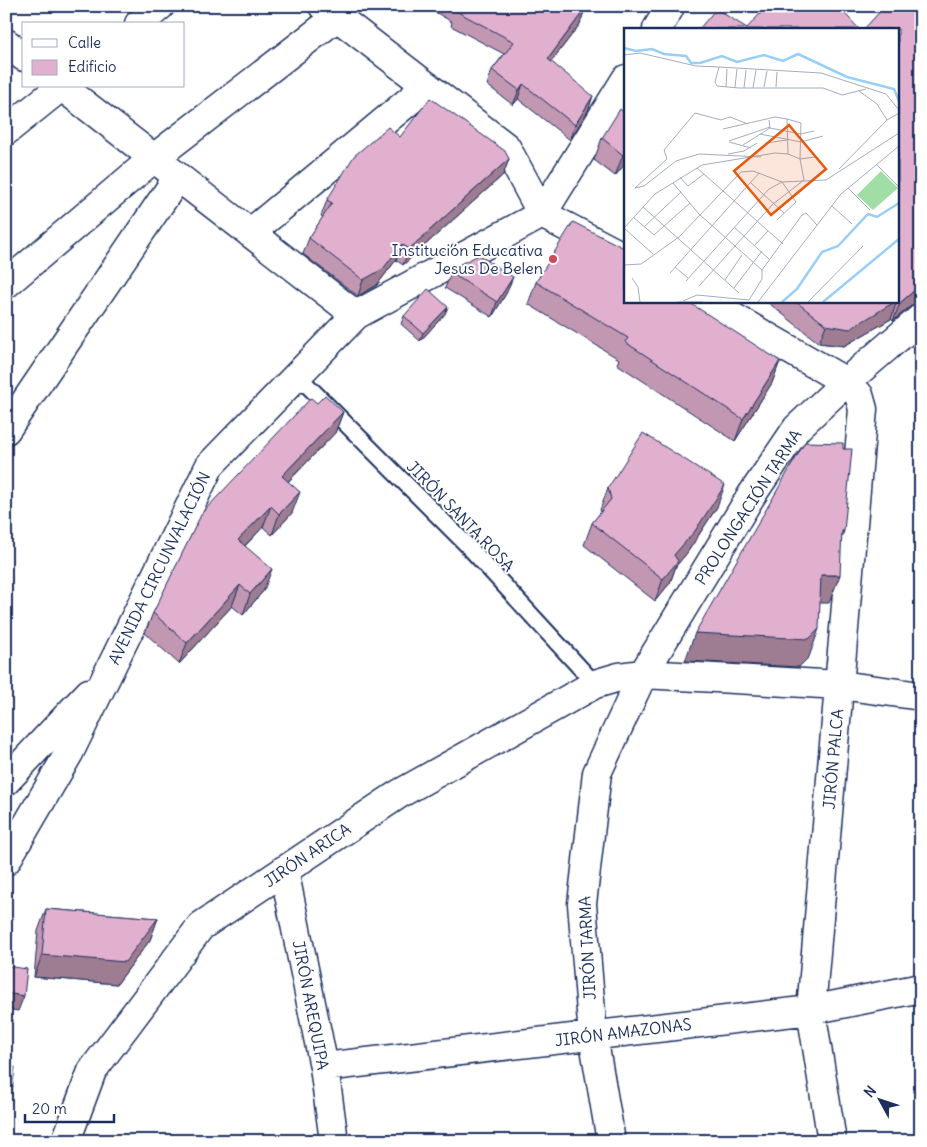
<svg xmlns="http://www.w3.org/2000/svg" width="927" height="1147" viewBox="0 0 927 1147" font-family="Delius,sans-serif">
	<rect width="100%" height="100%" fill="#fff"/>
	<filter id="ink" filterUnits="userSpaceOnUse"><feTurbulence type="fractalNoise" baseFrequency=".02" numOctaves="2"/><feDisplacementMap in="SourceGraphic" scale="10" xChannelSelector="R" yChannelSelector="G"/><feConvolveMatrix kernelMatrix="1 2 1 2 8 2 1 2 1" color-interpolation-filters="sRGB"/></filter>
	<g filter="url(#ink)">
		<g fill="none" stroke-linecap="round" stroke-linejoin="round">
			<defs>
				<path id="lane" d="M 297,375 L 466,544 L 595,684"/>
				<path id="street" d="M 323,6 L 506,147 L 542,214
					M 139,24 L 160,6
					M 657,29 L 669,9
					M 6,43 L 24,57
					M 61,86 L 356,315
					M 6,131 L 62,86
					M 542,214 L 626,79
					M 250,233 L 427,86
					M 6,284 L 154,158 L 337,17 L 344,6
					M 705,301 L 846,382 L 859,395 L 863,409 L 811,1010 L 832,1141
					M 6,430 L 178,177
					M 6,781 L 89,693
					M 6,861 L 69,753 L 210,465 L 356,315 L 542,214 L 626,258
					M 284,870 L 324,1067 L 334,1141
					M 324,1067 L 811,1010 L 921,988
					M 66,1141 L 92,1071 L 201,926 L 399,794 L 595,684 L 619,677 L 643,674 L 840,685 L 921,696
					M 611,1141 L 593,1036 L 582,904 L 597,773 L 643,674 L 751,496 L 797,428 L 846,382 L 921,318"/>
			</defs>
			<!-- lane casing -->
			<use href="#lane" stroke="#1b2f5e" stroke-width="19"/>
			<!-- street casing -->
			<use href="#street" stroke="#1b2f5e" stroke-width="31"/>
			<!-- lane -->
			<use href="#lane" stroke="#fff" stroke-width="15"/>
			<!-- street -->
			<use href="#street" stroke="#fff" stroke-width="28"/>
		</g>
		<!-- wall -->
		<path fill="#c297b2" stroke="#1b2f5e" d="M 425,6 L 582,6 L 580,24 L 551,62 L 588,111 L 570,140 L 518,99 L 513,105 L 487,85 L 492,70 L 504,54 L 451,26 L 452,22 Z
			M 921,6 L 921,302 L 911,306 L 893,321 L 891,319 L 844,346 L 819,343 L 766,301 L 898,301 Z
			M 626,114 L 626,163 L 615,176 L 594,160 L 602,138 Z
			M 400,137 L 509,159 L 503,175 L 403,265 L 396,260 L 377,285 L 358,296 L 303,254 L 309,238 L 323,217 L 321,216 L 327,200 Z
			M 451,273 L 507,292 L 492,317 L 445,288 Z
			M 536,282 L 626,301 L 780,361 L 772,383 L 735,441 L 617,364 L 619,359 L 528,304 Z
			M 445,314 L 420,341 L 401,324 L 404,316 Z
			M 317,403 L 343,412 L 335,433 L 288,482 L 292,513 L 272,535 L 263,527 L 245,546 L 264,590 L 243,615 L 232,606 L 179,664 L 145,633 L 153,613 Z
			M 608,488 L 717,507 L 687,553 L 676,566 L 670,583 L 655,601 L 584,545 L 592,523 L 601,512 L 600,510 Z
			M 46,909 L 158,918 L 150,940 L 117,984 L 34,977 L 38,931 Z"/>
		<!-- shaded-wall -->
		<path fill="#9e7b91" stroke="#1b2f5e" d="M 585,9 L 580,24 L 542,74 L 548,59 Z
			M 523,84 L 518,99 L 513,105 L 519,90 Z
			M 593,96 L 588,111 L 570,140 L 575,125 Z
			M 626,152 L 626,163 L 615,176 L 623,155 Z
			M 509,159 L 503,175 L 403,265 L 409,249 Z
			M 402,244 L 396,260 L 377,285 L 358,296 L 363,280 Z
			M 513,277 L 507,292 L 492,317 L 497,302 Z
			M 921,287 L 921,302 L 911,306 L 893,321 L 900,303 L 917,288 Z
			M 897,301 L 891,319 L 844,346 L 819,343 L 826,325 Z
			M 448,307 L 445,314 L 420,341 L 423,333 Z
			M 780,361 L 772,383 L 735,441 L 743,419 Z
			M 343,412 L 335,433 L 274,496 L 282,476 Z
			M 725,485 L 717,507 L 687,553 L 676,566 L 670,583 L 655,601 L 663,579 L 674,555 Z
			M 300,492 L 292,513 L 272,535 L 279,514 Z
			M 271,506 L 263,527 L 231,560 L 238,540 Z
			M 842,531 L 844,531 L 834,559 Z
			M 272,569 L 264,590 L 243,615 L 250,594 Z
			M 821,575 L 840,575 L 829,603 L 811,603 Z
			M 240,585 L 232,606 L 179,664 L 187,643 Z
			M 819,629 L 809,657 L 799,667 L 685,661 L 695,633 Z
			M 158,918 L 150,940 L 117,984 L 34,977 L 42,955 Z
			M 6,993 L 24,996 L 18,1011 L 6,1009 Z
			M 6,1091 L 12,1092 L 7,1107 L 6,1107 Z"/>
		<!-- building -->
		<path fill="#e1b0cf" stroke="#1b2f5e" d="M 456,6 L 582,6 L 585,9 L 548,59 L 593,96 L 575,125 L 523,84 L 519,90 L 492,70 L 514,42 L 456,11 L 459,8 Z
			M 767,6 L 838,6 L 859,29 L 699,29 L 716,9 L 747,28 Z
			M 885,6 L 921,6 L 921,56 L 918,59 L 921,61 L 921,287 L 917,288 L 900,303 L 897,301 L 898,301 L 898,29 L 864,29 Z
			M 430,98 L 505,151 L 509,159 L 409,249 L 402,244 L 383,269 L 363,280 L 309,238 L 332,203 L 327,200 L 354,156 L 388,127 L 400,137 Z
			M 620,109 L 626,114 L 626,152 L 623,155 L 602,138 Z
			M 573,222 L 626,249 L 626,301 L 687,301 L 780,361 L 743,419 L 625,342 L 628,338 L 536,282 Z
			M 479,255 L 513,277 L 497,302 L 451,273 L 458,265 Z
			M 428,289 L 448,307 L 423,333 L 404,316 Z
			M 795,301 L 896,301 L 850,329 L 826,325 Z
			M 325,395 L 343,412 L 282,476 L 300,492 L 279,514 L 271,506 L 238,540 L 272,569 L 250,594 L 240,585 L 187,643 L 153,613 L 202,513 L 311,398 L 317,403 Z
			M 643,433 L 725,485 L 695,531 L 674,555 L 678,561 L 663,579 L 592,523 L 611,499 L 608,488 Z
			M 805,442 L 843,443 L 843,449 L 852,449 L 844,531 L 842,531 L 840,575 L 821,575 L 819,629 L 809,639 L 695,633 Z
			M 46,909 L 158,918 L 125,962 L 42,955 Z
			M 6,966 L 27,969 L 24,996 L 6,993 Z
			M 6,1066 L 15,1067 L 12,1092 L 6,1091 Z"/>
	</g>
	<!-- markers -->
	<circle fill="#d1495b" stroke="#fff" stroke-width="2" cx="553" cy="259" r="5"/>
	<g text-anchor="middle" stroke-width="4" stroke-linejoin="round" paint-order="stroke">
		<!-- poi labels -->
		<g font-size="16" fill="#1b2f5e" stroke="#fff" text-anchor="end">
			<text x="543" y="256">Institución Educativa<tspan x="543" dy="18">Jesus De Belen</tspan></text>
		</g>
		<!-- street labels -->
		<g font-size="16" fill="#1b2f5e" stroke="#fff">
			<text transform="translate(748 507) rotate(-57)" y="6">PROLONGACIÓN TARMA</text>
			<text transform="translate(461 516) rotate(46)" y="6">JIRÓN SANTA ROSA</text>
			<text transform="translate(159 568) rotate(-64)" y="6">AVENIDA CIRCUNVALACIÓN</text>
			<text transform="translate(833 759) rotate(-85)" y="6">JIRÓN PALCA</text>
			<text transform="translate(307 855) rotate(-34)" y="6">JIRÓN ARICA</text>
			<text transform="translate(587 948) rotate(-93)" y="6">JIRÓN TARMA</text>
			<text transform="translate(311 1005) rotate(79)" y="6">JIRÓN AREQUIPA</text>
			<text transform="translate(623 1032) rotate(-7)" y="6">JIRÓN AMAZONAS</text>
		</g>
	</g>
	<!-- overview -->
	<g transform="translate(624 28)">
		<rect width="275" height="275" fill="#fff"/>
		<path d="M 257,143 L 274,160 L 249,182 L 233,167 Z" fill="#a1dea5"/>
		<path fill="none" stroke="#99cef7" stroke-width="2.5" d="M 0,20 L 12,23 L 28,21 L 40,26 L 62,28 L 67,35 L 76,35 L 98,28 L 113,34 L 140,27 L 159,33 L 174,26 L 223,49 L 270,61 L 275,73M 158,274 L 173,261 L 198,224 L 214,218 L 244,186 L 253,189 L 275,175M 199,274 L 275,211"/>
		<path fill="none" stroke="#a4acbf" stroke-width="1" d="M 0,27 L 16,25 L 72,38 L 95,39M 102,59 L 103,41M 111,59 L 113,41M 140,59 L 143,43M 152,59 L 153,44M 120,60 L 122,42M 129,60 L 132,42M 242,61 L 218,67 L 199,60 L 115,60 L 93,58 L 91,54 L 95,39 L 197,45 L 262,66 L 275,82M 235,63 L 253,76 L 263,92M 163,91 L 164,126M 124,96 L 106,89 L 97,92 L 71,85 L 40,122 L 43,131 L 11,160 L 20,158 L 52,133 L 75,126 L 137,129M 146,100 L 177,106 L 190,103M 99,101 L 151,89 L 163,91 L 177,95 L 176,131 L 191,129M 136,106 L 177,114 L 199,108M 105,113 L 146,99M 105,114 L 127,120M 142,115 L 163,112M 119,117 L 146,100 L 145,92M 104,126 L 120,123 L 133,115M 253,137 L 275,159M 73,140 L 159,216M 215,141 L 263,92 L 275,85M 56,149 L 64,158 L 80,146M 49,155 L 75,186 L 138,242M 127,155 L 160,185M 224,160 L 246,182M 208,178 L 228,196M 19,179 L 115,265M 9,189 L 30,207 L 66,175M 20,199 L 57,164M 110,199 L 146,232M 0,200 L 31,166 L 78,137 L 151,125 L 164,126 L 176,131 L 180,152M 0,200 L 29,226M 131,217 L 144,203M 0,237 L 17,236 L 55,209 L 117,144 L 129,143 L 158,154 L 172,174 L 153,192M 51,239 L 64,250M 138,242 L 178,187 L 182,185 L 193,197M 46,245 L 135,145M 8,250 L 14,259 L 16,274M 101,252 L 118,227M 62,253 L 145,161 L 158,154 L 202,152 L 275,105M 75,258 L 149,176 L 180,152M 110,260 L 138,223M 59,273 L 73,267 L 125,272 L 138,251 L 138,242M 53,274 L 79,274M 134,274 L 217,166 L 275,118M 184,274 L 239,218"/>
		<path fill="#e8590c" fill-opacity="0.15" stroke="#e8590c" stroke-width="2.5" d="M 165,97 L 202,141 L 147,187 L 110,143 Z"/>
		<rect width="275" height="275" fill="none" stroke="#1b2f5e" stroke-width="2.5"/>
	</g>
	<!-- margin -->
	<rect width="927" height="1147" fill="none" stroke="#fff" stroke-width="25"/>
	<rect x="12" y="12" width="902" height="1122" fill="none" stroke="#1b2f5e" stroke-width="2" filter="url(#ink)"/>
	<!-- legend -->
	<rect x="22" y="22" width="162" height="65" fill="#ffffff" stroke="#a4acbf"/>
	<rect x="32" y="39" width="25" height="8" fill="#ffffff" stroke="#a4acbf"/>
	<text x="68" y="48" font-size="15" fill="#1b2f5e">Calle</text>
	<rect x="32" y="60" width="25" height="15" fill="#e1b0cf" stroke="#a4acbf"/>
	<text x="68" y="72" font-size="15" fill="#1b2f5e">Edificio</text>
	<!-- north arrow -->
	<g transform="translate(880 1100) rotate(310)" stroke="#ffffff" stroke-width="4" paint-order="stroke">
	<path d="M0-4L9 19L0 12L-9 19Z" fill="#1b2f5e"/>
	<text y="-8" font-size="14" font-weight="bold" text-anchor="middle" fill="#1b2f5e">N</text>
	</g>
	<!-- scale -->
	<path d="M25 1114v8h89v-8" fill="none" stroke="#1b2f5e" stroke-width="2.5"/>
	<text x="32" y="1114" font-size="15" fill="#1b2f5e" stroke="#ffffff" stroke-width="4" paint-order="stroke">20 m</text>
</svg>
